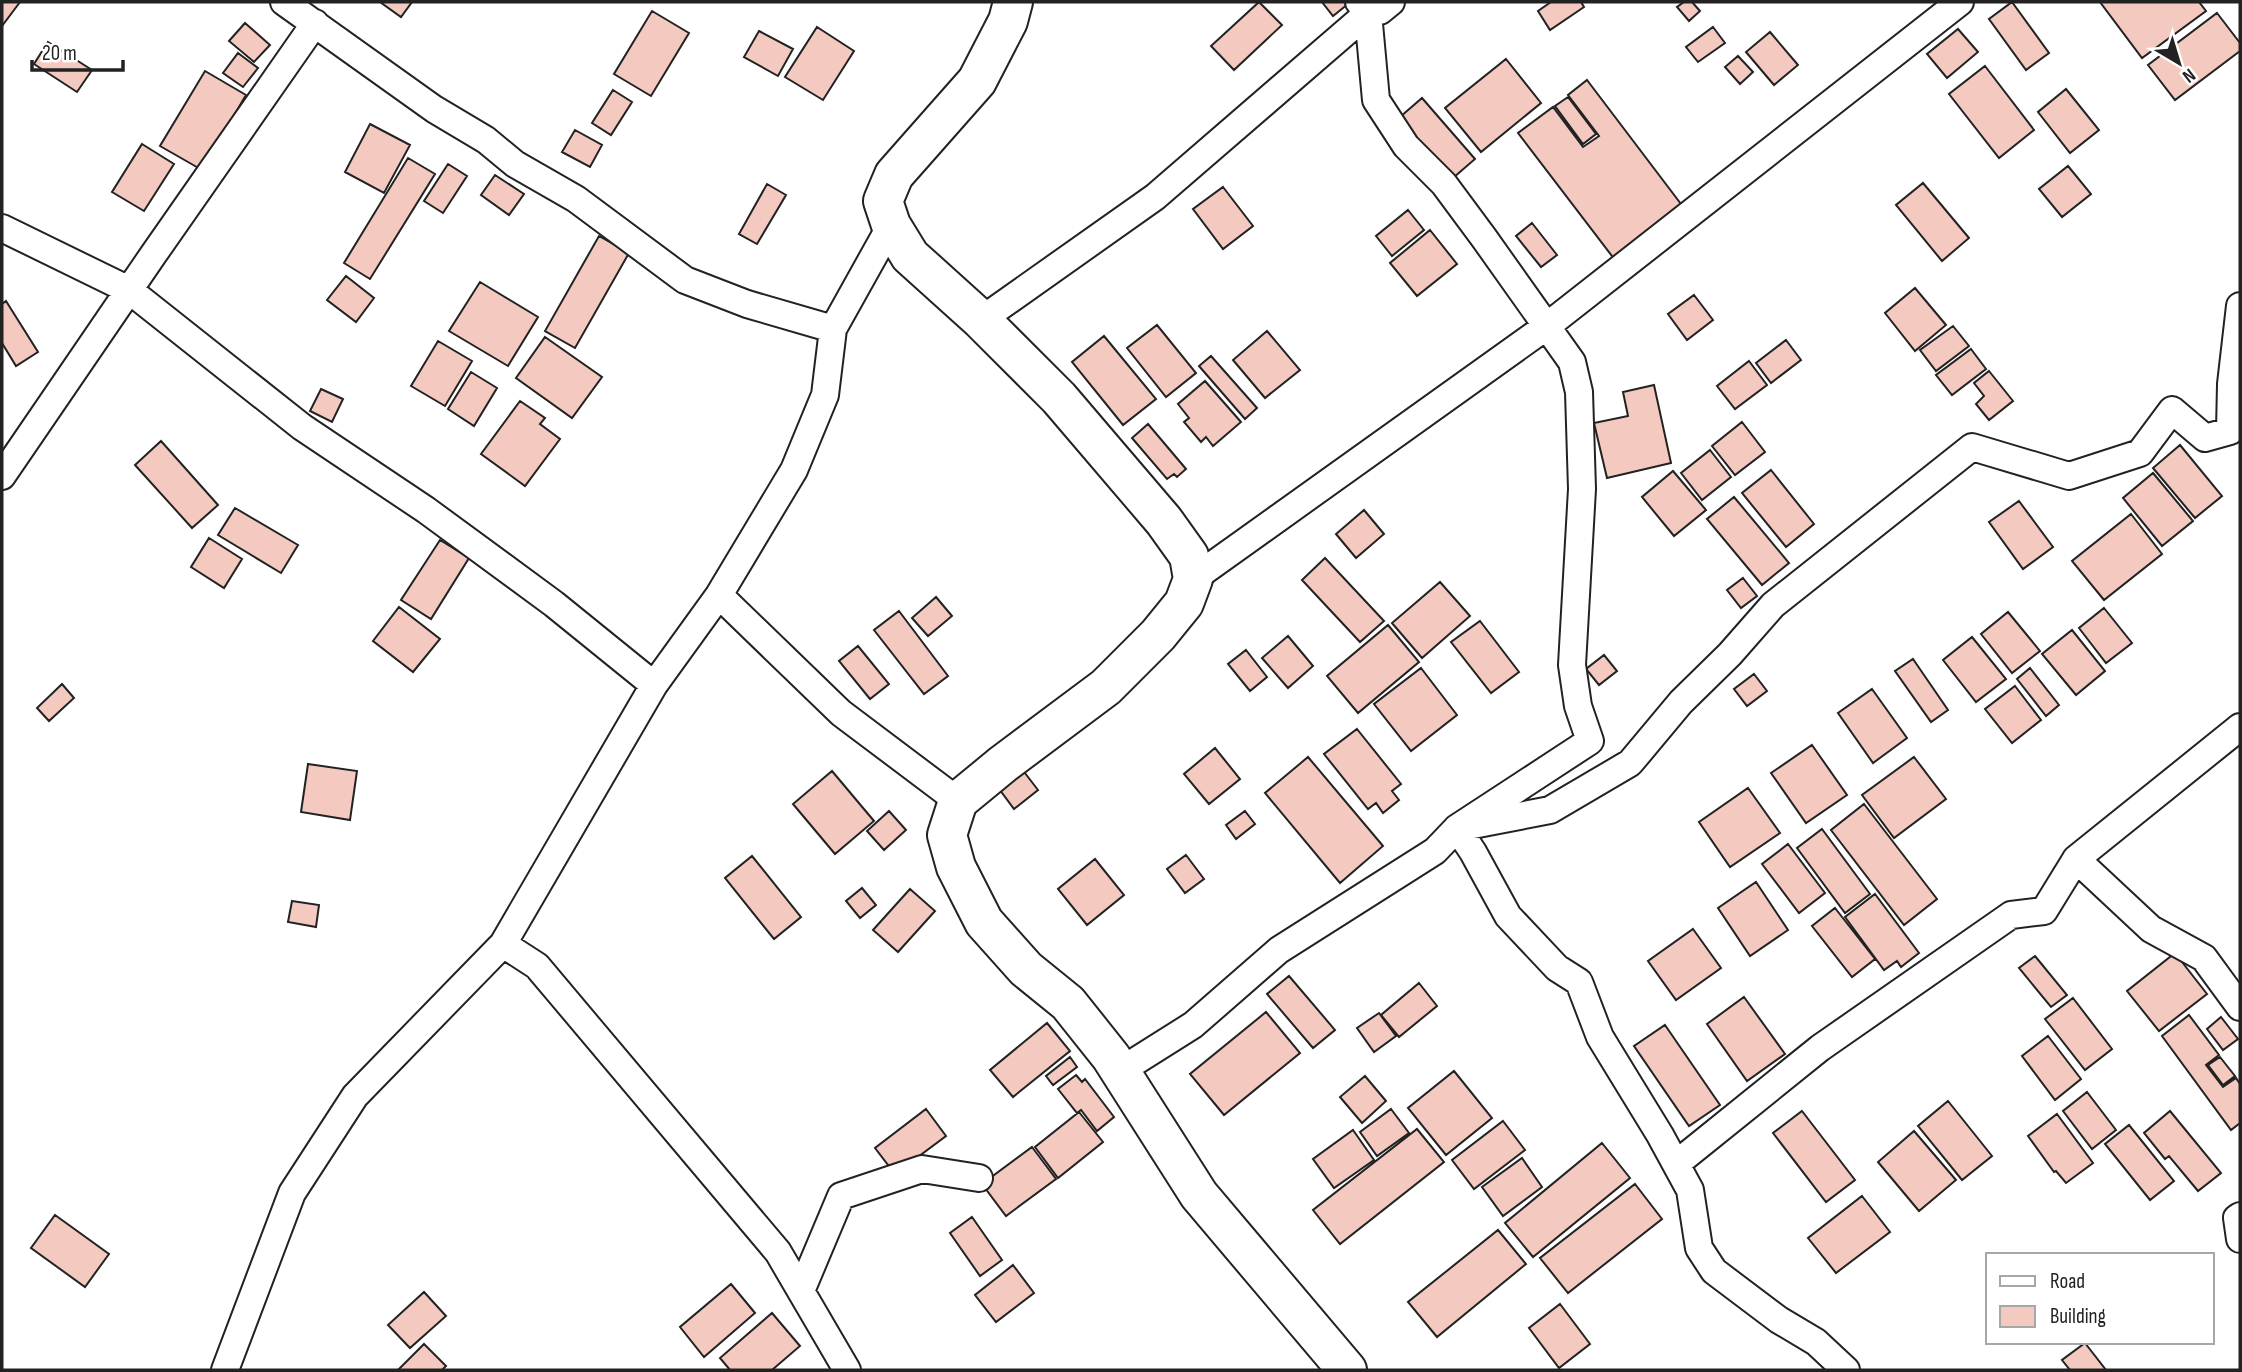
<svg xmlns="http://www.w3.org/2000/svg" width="2242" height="1372" viewBox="0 0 2242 1372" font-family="'Sofia Sans Condensed',sans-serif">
	<rect width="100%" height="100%" fill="#fff"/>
	<!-- building -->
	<path fill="#f3c9c0" stroke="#222" stroke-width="2" d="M 2,2 L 20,2 L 2,26 Z
		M 380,2 L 412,2 L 401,17 Z
		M 1259,2 L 1282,25 L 1234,70 L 1211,46 Z
		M 1322,2 L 1346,2 L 1348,4 L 1333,16 Z
		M 1551,2 L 1581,2 L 1584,7 L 1550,30 L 1538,11 Z
		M 1684,2 L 1692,2 L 1700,11 L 1689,21 L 1677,7 Z
		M 2012,2 L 2049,53 L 2026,70 L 1989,19 Z
		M 2100,2 L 2199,2 L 2206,11 L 2142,58 Z
		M 652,11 L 689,33 L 651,96 L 614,74 Z
		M 2217,13 L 2240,43 L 2240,51 L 2175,100 L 2148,65 Z
		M 245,23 L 270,45 L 254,62 L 229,41 Z
		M 817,27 L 854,51 L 823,100 L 785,77 Z
		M 1713,27 L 1725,43 L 1698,62 L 1686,47 Z
		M 1958,29 L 1978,52 L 1947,78 L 1927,54 Z
		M 759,31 L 793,49 L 778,76 L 744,57 Z
		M 1770,32 L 1798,65 L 1774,85 L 1746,52 Z
		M 48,42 L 92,70 L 77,92 L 34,64 Z
		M 238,53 L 258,68 L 243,87 L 223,73 Z
		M 1738,56 L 1753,72 L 1740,84 L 1725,67 Z
		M 1506,59 L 1541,103 L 1481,152 L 1445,108 Z
		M 1985,66 L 2034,130 L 1999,158 L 1949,94 Z
		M 205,71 L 246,95 L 202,170 L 160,146 Z
		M 1587,80 L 1684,208 L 1615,260 L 1518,133 L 1553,107 L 1583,147 L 1599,136 L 1568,95 Z
		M 2066,89 L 2099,130 L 2070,153 L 2038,112 Z
		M 613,90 L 632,102 L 611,135 L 592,123 Z
		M 1568,97 L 1596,134 L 1583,144 L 1555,106 Z
		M 1422,98 L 1475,159 L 1446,184 L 1393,123 Z
		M 370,124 L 410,145 L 384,193 L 345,172 Z
		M 575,130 L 602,145 L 590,167 L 562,152 Z
		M 142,144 L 174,164 L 144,211 L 112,192 Z
		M 408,158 L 435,174 L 370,279 L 344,263 Z
		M 448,164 L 467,176 L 443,213 L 424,201 Z
		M 2068,166 L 2091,194 L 2062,217 L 2039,189 Z
		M 495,175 L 524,194 L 509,215 L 481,195 Z
		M 1923,183 L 1969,238 L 1942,261 L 1896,205 Z
		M 767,184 L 786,195 L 757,244 L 739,234 Z
		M 1223,187 L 1253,226 L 1223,249 L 1193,209 Z
		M 1408,210 L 1424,230 L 1392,256 L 1376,236 Z
		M 1532,223 L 1557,255 L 1541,267 L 1516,236 Z
		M 1430,230 L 1457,264 L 1417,296 L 1390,263 Z
		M 599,236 L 629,253 L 575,348 L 545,331 Z
		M 346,276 L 374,298 L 356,322 L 327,300 Z
		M 480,282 L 538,317 L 508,366 L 449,331 Z
		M 1915,288 L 1946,325 L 1915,351 L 1885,313 Z
		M 1694,295 L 1713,320 L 1687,340 L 1668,314 Z
		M 6,301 L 38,352 L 16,366 L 2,343 L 2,304 Z
		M 1157,325 L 1196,373 L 1166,397 L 1127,348 Z
		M 1953,326 L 1969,346 L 1936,371 L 1920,350 Z
		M 1267,331 L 1300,370 L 1265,398 L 1233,360 Z
		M 1104,336 L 1156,399 L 1123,425 L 1072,362 Z
		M 545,337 L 602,377 L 572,418 L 516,378 Z
		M 1786,340 L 1801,360 L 1771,383 L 1756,363 Z
		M 438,341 L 472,361 L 445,406 L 411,386 Z
		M 1971,349 L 1986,369 L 1952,395 L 1936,375 Z
		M 1211,356 L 1257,408 L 1245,419 L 1199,366 Z
		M 1749,361 L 1767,385 L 1735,409 L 1717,386 Z
		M 1989,371 L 2013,401 L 1989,420 L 1976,404 L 1984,396 L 1974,383 Z
		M 471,372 L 497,388 L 474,426 L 448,409 Z
		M 1205,381 L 1241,422 L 1213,446 L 1206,437 L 1201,442 L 1184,422 L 1189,418 L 1178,404 Z
		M 1654,385 L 1671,463 L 1607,478 L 1594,423 L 1628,416 L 1623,392 Z
		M 321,389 L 343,399 L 332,422 L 310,411 Z
		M 520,401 L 545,418 L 540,424 L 560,439 L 525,486 L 481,454 Z
		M 1742,422 L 1765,452 L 1735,475 L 1712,446 Z
		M 1148,424 L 1186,469 L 1177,477 L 1174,474 L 1167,479 L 1132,438 Z
		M 161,441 L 218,505 L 192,528 L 135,465 Z
		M 2180,445 L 2222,496 L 2195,518 L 2153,468 Z
		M 1710,450 L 1731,477 L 1702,500 L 1681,473 Z
		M 1771,470 L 1814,524 L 1786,547 L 1742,493 Z
		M 1673,471 L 1706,510 L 1674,536 L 1642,497 Z
		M 2153,473 L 2193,521 L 2162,546 L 2123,498 Z
		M 1734,497 L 1789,563 L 1762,585 L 1707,519 Z
		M 2019,501 L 2053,547 L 2023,569 L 1989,522 Z
		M 235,508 L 298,545 L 281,573 L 218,535 Z
		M 1364,510 L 1384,534 L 1356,558 L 1336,534 Z
		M 2131,514 L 2162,554 L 2104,600 L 2072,561 Z
		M 209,538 L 242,559 L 224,588 L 191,567 Z
		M 440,540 L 469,558 L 431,619 L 401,600 Z
		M 1325,558 L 1384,621 L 1360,642 L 1302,580 Z
		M 1743,578 L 1757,596 L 1741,608 L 1727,590 Z
		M 1440,582 L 1470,616 L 1422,658 L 1392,623 Z
		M 936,597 L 952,616 L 928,636 L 912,618 Z
		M 399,607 L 440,639 L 413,672 L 373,641 Z
		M 2104,608 L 2132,643 L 2106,663 L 2079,628 Z
		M 899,611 L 948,676 L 924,694 L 874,630 Z
		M 2008,612 L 2040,651 L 2012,673 L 1981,634 Z
		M 1480,621 L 1519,672 L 1491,693 L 1451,642 Z
		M 1388,625 L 1419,662 L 1358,713 L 1327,676 Z
		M 2072,630 L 2105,671 L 2076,695 L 2042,654 Z
		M 1288,636 L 1313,666 L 1288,688 L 1262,658 Z
		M 1972,637 L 2006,679 L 1976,702 L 1943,660 Z
		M 858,646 L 889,684 L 870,699 L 839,661 Z
		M 1246,650 L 1267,677 L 1250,691 L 1228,664 Z
		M 1604,655 L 1617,671 L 1599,685 L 1586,669 Z
		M 1913,659 L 1948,710 L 1931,722 L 1895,671 Z
		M 1421,668 L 1457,715 L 1411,751 L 1374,704 Z
		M 2030,668 L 2059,705 L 2046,716 L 2017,679 Z
		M 1754,674 L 1767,691 L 1747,706 L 1734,689 Z
		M 62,684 L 74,698 L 49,721 L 37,708 Z
		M 2015,686 L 2041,720 L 2012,743 L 1985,709 Z
		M 1872,689 L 1907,738 L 1873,763 L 1838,713 Z
		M 1357,729 L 1401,784 L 1392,791 L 1399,800 L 1383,813 L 1376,803 L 1368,809 L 1324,754 Z
		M 1812,745 L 1847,795 L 1806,823 L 1771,773 Z
		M 1215,748 L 1240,779 L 1209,804 L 1184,774 Z
		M 1308,757 L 1383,846 L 1340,883 L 1265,793 Z
		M 1914,757 L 1946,799 L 1894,838 L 1862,795 Z
		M 308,764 L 357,771 L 350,820 L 301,812 Z
		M 1018,764 L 1038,790 L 1014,809 L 994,782 Z
		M 832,771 L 874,821 L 835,854 L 793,804 Z
		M 1748,788 L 1780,833 L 1730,867 L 1699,822 Z
		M 1864,804 L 1937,899 L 1904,925 L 1831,830 Z
		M 889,811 L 906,830 L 884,850 L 867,831 Z
		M 1245,811 L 1255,824 L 1236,839 L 1226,825 Z
		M 1822,829 L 1870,894 L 1845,913 L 1797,848 Z
		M 1788,844 L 1825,893 L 1799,913 L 1762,864 Z
		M 1186,855 L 1204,879 L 1185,893 L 1167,869 Z
		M 752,856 L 801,917 L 774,939 L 725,878 Z
		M 1095,859 L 1124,895 L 1087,925 L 1058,889 Z
		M 1756,882 L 1788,930 L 1750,956 L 1718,908 Z
		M 862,888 L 876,905 L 860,918 L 846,901 Z
		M 910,889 L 935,911 L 898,952 L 873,930 Z
		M 1875,894 L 1919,953 L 1901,967 L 1897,961 L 1884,970 L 1845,917 Z
		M 292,901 L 319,905 L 316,927 L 288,922 Z
		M 1835,908 L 1875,959 L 1852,977 L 1812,926 Z
		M 1693,929 L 1721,968 L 1676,1000 L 1648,961 Z
		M 2175,953 L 2207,994 L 2159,1031 L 2127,991 Z
		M 2035,956 L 2067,995 L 2051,1007 L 2019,968 Z
		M 1289,976 L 1335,1030 L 1313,1048 L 1267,994 Z
		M 1419,983 L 1437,1006 L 1399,1037 L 1381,1015 Z
		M 1744,997 L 1785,1054 L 1747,1081 L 1707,1024 Z
		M 2073,998 L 2112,1049 L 2085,1070 L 2045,1019 Z
		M 1266,1012 L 1300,1053 L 1224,1115 L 1190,1074 Z
		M 1379,1013 L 1396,1036 L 1374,1052 L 1357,1028 Z
		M 2189,1015 L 2219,1055 L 2206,1065 L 2223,1087 L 2236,1078 L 2240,1084 L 2240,1123 L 2231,1130 L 2162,1036 Z
		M 2221,1017 L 2238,1039 L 2223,1050 L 2207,1029 Z
		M 1047,1023 L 1070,1051 L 1013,1097 L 990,1070 Z
		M 1665,1025 L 1720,1105 L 1689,1126 L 1634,1046 Z
		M 2048,1036 L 2081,1079 L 2055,1100 L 2022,1056 Z
		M 1070,1057 L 1077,1067 L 1053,1085 L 1046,1076 Z
		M 2220,1057 L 2235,1076 L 2223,1085 L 2208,1065 Z
		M 1454,1071 L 1492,1118 L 1446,1155 L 1408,1108 Z
		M 1076,1075 L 1082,1082 L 1085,1079 L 1114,1117 L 1097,1131 L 1081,1110 L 1077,1113 L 1058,1089 Z
		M 1365,1076 L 1386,1101 L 1362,1123 L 1340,1097 Z
		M 2087,1092 L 2116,1130 L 2092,1149 L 2063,1111 Z
		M 1948,1101 L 1992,1156 L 1962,1180 L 1918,1126 Z
		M 926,1109 L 946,1136 L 895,1174 L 875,1148 Z
		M 1391,1109 L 1409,1133 L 1377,1156 L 1360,1132 Z
		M 1802,1111 L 1855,1180 L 1826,1202 L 1773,1133 Z
		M 2170,1111 L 2221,1173 L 2198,1191 L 2169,1156 L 2165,1159 L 2144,1133 Z
		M 1079,1112 L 1103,1142 L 1058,1178 L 1035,1147 Z
		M 2057,1114 L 2093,1163 L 2066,1183 L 2056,1171 L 2054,1172 L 2028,1136 Z
		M 1503,1121 L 1525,1150 L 1474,1189 L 1452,1160 Z
		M 2129,1125 L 2174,1181 L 2150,1200 L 2105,1144 Z
		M 1417,1129 L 1444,1162 L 1340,1244 L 1313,1210 Z
		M 1353,1130 L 1374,1160 L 1334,1188 L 1313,1159 Z
		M 1914,1131 L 1956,1180 L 1919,1211 L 1878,1162 Z
		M 1602,1143 L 1630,1178 L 1533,1257 L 1505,1223 Z
		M 1032,1147 L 1056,1179 L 1006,1216 L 982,1184 Z
		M 1522,1158 L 1542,1187 L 1503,1216 L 1482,1187 Z
		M 1635,1184 L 1662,1219 L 1568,1293 L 1540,1258 Z
		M 1862,1196 L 1890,1232 L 1836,1273 L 1808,1238 Z
		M 55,1215 L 109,1254 L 85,1287 L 31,1248 Z
		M 972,1217 L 1002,1260 L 980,1276 L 950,1233 Z
		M 1498,1230 L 1526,1264 L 1437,1337 L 1408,1302 Z
		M 1013,1265 L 1034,1293 L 996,1322 L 975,1295 Z
		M 731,1284 L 755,1313 L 704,1357 L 680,1327 Z
		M 424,1292 L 446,1316 L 410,1348 L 388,1325 Z
		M 1560,1304 L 1590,1344 L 1559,1368 L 1529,1328 Z
		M 772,1313 L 800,1346 L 772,1370 L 730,1370 L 720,1358 Z
		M 2085,1343 L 2106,1370 L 2070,1370 L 2062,1360 Z
		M 424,1344 L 446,1366 L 442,1370 L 398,1370 Z"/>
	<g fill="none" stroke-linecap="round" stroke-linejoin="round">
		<defs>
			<path id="street" d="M 284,2 L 434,109 L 486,140 L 515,164 L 576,199 L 685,280 L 747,304 L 833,329
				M 1359,2 L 1368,13 L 1376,100 L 1406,146 L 1444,184 L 1484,238 L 1572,362 L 1579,392 L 1582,489 L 1572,665 L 1578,706 L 1590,741 L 1457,828 L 1473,852 L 1508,916 L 1557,968 L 1579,982 L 1600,1037 L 1660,1135 L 1690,1190 L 1699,1248 L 1714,1271 L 1779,1320 L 1816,1342 L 1846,1370
				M 1371,2 L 1380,11 L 1391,2
				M 2,228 L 129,290 L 302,427 L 426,510 L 554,604 L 654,685
				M 981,320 L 1155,197 L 1368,13
				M 2,476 L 153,255 L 315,23
				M 1193,579 L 1547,326 L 1960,2
				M 719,595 L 841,713 L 958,801
				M 2076,859 L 2240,727
				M 503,944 L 537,966 L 778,1252 L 847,1370
				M 1120,1071 L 1193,1025 L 1279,950 L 1435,851 L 1457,828 L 1550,810 L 1630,763 L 1681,702 L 1730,654 L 1773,605 L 1972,447 L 2069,476 L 2140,453 L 2172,410 L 2205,438 L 2230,431 L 2231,384 L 2240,306
				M 1676,1164 L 1820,1048 L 2011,915 L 2044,911 L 2076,859 L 2151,929 L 2204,958 L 2240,1007
				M 2240,1216 L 2237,1218 L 2240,1239
				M 801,1291 L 841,1196 L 922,1169 L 979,1178
				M 225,1370 L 292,1193 L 355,1096 L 503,944 L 654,685 L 719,595 L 794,470 L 825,395 L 833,329 L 891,225"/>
			<path id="secondary" d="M 1013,2 L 1008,21 L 977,81 L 894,175 L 883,201 L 891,225 L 910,256 L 981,320 L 1059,398 L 1164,521 L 1189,556 L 1193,579 L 1184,603 L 1158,635 L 1106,687 L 1003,764 L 958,801 L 947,835 L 956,867 L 984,922 L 1026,969 L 1068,1003 L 1111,1057 L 1199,1195 L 1347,1370"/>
		</defs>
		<!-- street casing -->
		<use href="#street" stroke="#222" stroke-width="30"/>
		<!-- secondary casing -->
		<use href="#secondary" stroke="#222" stroke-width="42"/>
		<!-- street -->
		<use href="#street" stroke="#fff" stroke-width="26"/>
		<!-- secondary -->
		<use href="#secondary" stroke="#fff" stroke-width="38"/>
	</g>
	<!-- border -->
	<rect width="2242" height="1372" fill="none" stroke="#222222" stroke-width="7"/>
	<!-- legend -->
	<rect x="1986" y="1253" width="228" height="91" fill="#ffffff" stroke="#a7a7a7" stroke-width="2"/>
	<rect x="2000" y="1276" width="35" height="10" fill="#ffffff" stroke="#a7a7a7" stroke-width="2"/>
	<text x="2050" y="1288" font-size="21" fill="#222222">Road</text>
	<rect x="2000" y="1306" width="35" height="21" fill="#f3c9c0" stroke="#a7a7a7" stroke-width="2"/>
	<text x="2050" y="1323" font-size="21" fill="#222222">Building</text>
	<!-- north arrow -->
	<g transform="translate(2179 63) rotate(142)" stroke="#ffffff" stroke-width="5" paint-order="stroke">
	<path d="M0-5L12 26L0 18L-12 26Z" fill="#222222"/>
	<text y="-10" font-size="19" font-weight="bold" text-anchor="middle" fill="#222222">N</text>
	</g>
	<!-- scale -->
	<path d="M32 60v10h91v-10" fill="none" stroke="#222222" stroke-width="3.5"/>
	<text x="42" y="60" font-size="21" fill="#222222" stroke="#ffffff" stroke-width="5" paint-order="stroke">20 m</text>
</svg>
